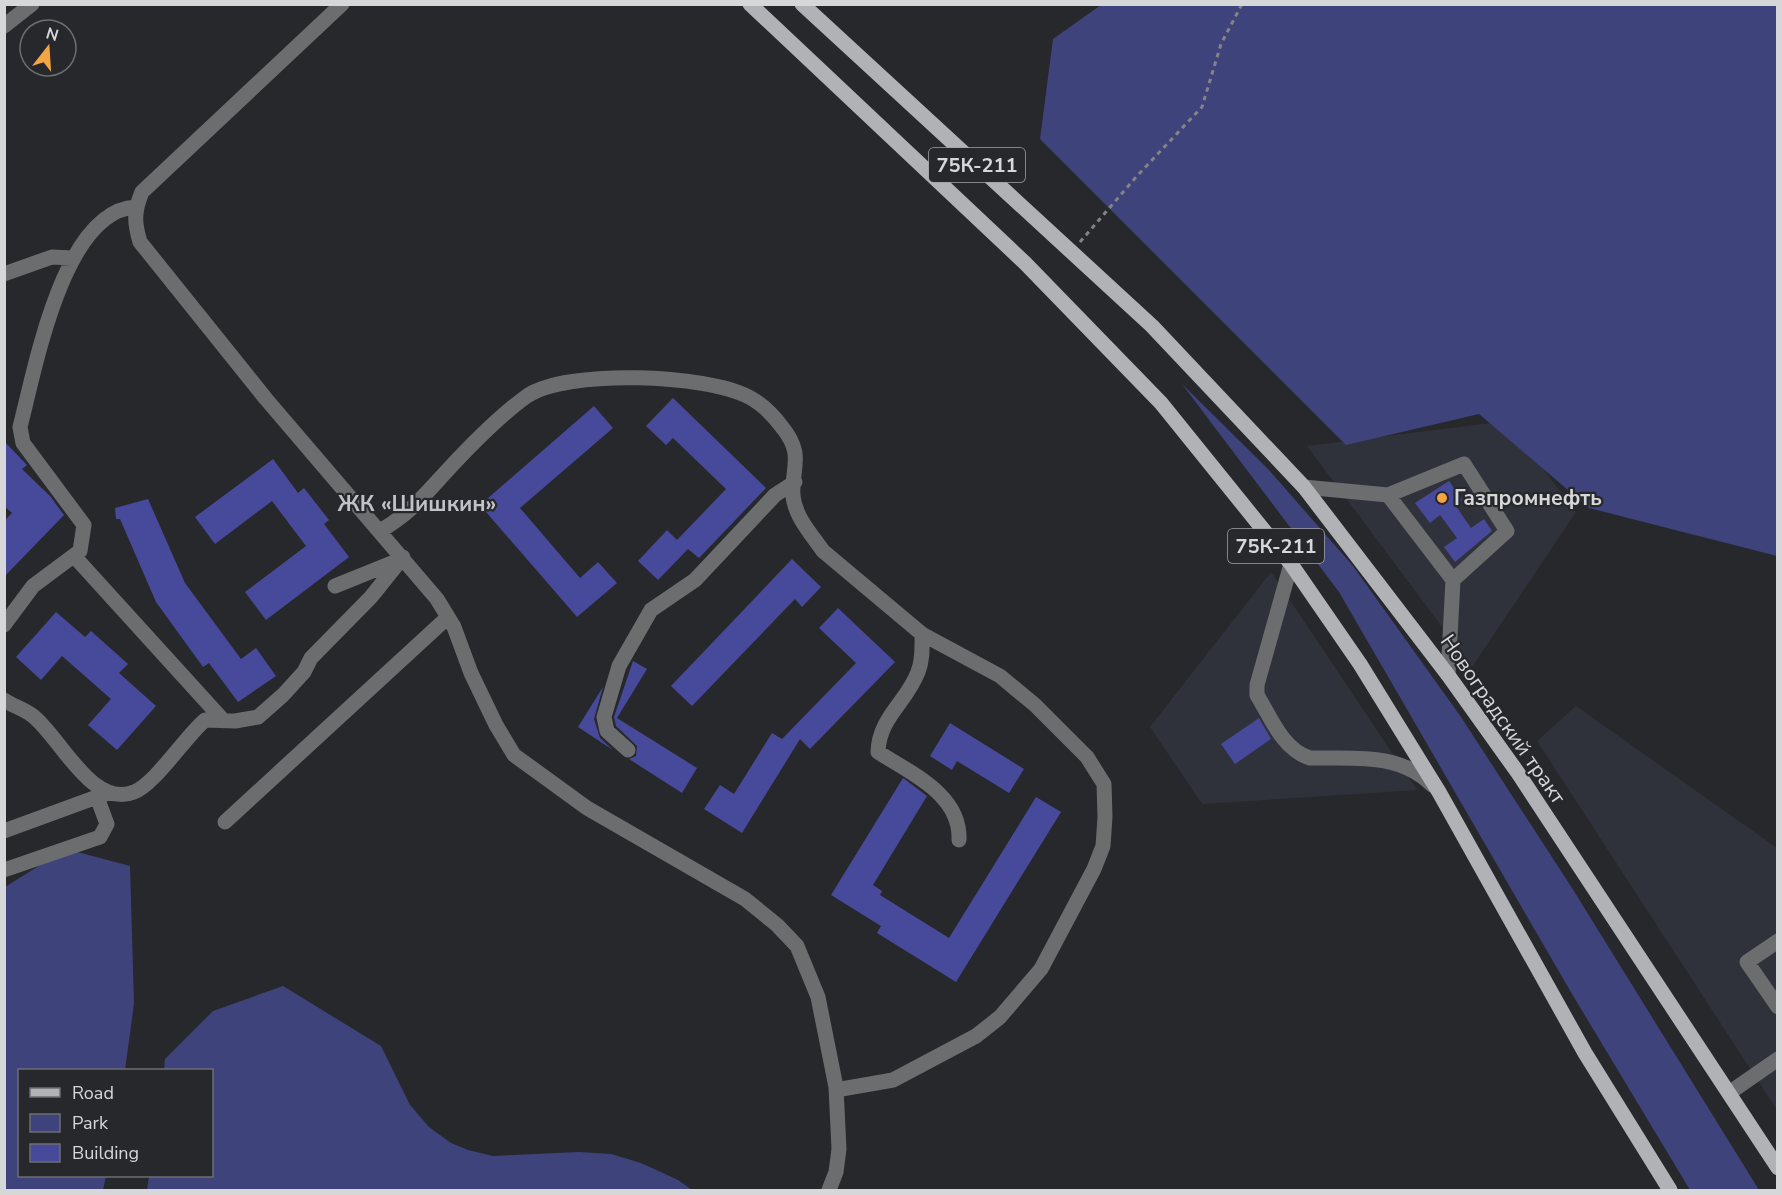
<svg xmlns="http://www.w3.org/2000/svg" width="1782" height="1195" viewBox="0 0 1782 1195" font-family="'Nunito Sans',sans-serif">
	<rect width="100%" height="100%" fill="#27282c"/>
	<!-- built -->
	<path fill="#30323b" d="M 1507,421 L 1576,512 L 1472,667 L 1307,446 Z
		M 1271,572 L 1417,790 L 1202,804 L 1150,727 Z
		M 1576,706 L 1777,848 L 1777,1110 L 1537,741 Z"/>
	<!-- green -->
	<path fill="#3f437b" d="M 1101,5 L 1777,5 L 1777,556 L 1589,508 L 1479,414 L 1346,445 L 1040,139 L 1053,39 Z
		M 1182,384 L 1269,470 L 1353,566 L 1461,717 L 1572,888 L 1759,1190 L 1690,1190 L 1572,994 L 1339,592 Z
		M 66,849 L 130,866 L 134,1004 L 125,1070 L 20,1070 L 20,1176 L 106,1176 L 103,1190 L 5,1190 L 5,887 Z
		M 283,986 L 381,1046 L 410,1105 L 429,1127 L 451,1143 L 468,1150 L 493,1156 L 579,1152 L 611,1154 L 641,1163 L 678,1180 L 692,1190 L 147,1190 L 149,1176 L 212,1176 L 212,1070 L 164,1070 L 165,1059 L 213,1011 Z"/>
	<!-- building -->
	<path fill="#474a9a" d="M 673,398 L 766,488 L 699,558 L 688,549 L 658,580 L 638,561 L 667,530 L 677,540 L 726,489 L 673,438 L 666,445 L 646,426 Z
		M 594,406 L 613,428 L 520,508 L 580,578 L 598,562 L 617,583 L 577,617 L 480,505 Z
		M 4,441 L 27,465 L 22,469 L 50,496 L 64,515 L 4,577 L 4,521 L 12,513 L 4,506 Z
		M 273,459 L 298,493 L 304,488 L 329,520 L 324,524 L 349,557 L 266,620 L 245,592 L 306,546 L 272,501 L 215,544 L 195,517 Z
		M 1449,481 L 1462,500 L 1455,505 L 1471,528 L 1484,519 L 1492,531 L 1455,562 L 1444,547 L 1457,538 L 1440,515 L 1430,523 L 1415,503 Z
		M 148,499 L 185,583 L 241,659 L 256,648 L 276,676 L 238,702 L 209,663 L 203,667 L 156,602 L 120,519 L 116,519 L 115,508 Z
		M 792,559 L 821,587 L 802,607 L 795,599 L 692,706 L 671,686 Z
		M 838,608 L 895,662 L 810,749 L 800,739 L 742,833 L 704,809 L 720,785 L 734,794 L 772,733 L 782,739 L 856,663 L 819,628 Z
		M 56,612 L 85,637 L 91,631 L 128,664 L 119,673 L 156,706 L 117,750 L 88,725 L 111,699 L 62,656 L 41,680 L 16,657 Z
		M 633,661 L 647,669 L 617,718 L 697,768 L 682,793 L 629,759 L 636,756 L 637,746 L 616,726 L 614,717 Z
		M 603,687 L 594,719 L 600,738 L 613,750 L 578,727 Z
		M 1259,718 L 1271,739 L 1235,764 L 1221,744 Z
		M 950,723 L 1024,769 L 1009,793 L 957,761 L 952,770 L 930,756 Z
		M 903,778 L 927,796 L 873,885 L 882,891 L 880,895 L 949,938 L 1036,797 L 1061,812 L 956,982 L 877,933 L 881,926 L 831,895 Z"/>
	<g fill="none" stroke-linecap="round" stroke-linejoin="round">
		<!-- path -->
		<path stroke="#838487" stroke-width="3" stroke-dasharray="4.5 4.5" stroke-linecap="butt" d="M 1080,242 L 1137,176 L 1202,107 L 1221,44 L 1242,4"/>
		<!-- minor -->
		<path stroke="#6c6d6f" stroke-width="15" d="M 342,4 L 142,192 C 134,211 134,222 140,242 L 266,399 L 437,599 L 454,627 L 471,673 L 496,725 L 514,755 L 587,808 L 745,899 L 777,925 L 797,946 L 818,997 L 836,1087 L 839,1149 L 836,1172 L 829,1190
			M 4,26 L 32,4
			M 4,274 L 52,257 L 72,258
			M 1304,487 L 1388,495 L 1453,580 L 1448,675
			M 1388,495 L 1464,464 L 1507,531 L 1453,580
			M 380,531 C 409,514 422,498 444,474 C 467,449 499,416 527,396 C 567,369 706,374 749,397 C 762,404 773,415 782,427 C 805,455 791,468 793,496 C 795,517 812,535 823,551 L 922,634 C 922,647 923,660 918,672 C 907,702 879,717 878,752 C 910,773 961,794 959,840
			M 74,556 L 223,720
			M 1291,564 L 1257,685 L 1257,695 C 1271,718 1283,750 1310,758 C 1354,759 1399,752 1432,785
			M 335,586 L 392,563
			M 4,625 L 33,586 L 80,551 L 84,525 L 23,443 L 20,427 C 35,370 63,210 136,207
			M 4,700 C 13,706 24,709 33,716 C 60,737 92,809 134,792 C 154,785 186,736 205,720 L 235,721 L 258,717 L 283,695 L 304,672 L 311,658 L 371,597 L 403,557
			M 628,750 L 607,731 L 604,717 L 619,666 L 651,610 L 695,580 L 775,495 L 795,482
			M 225,822 L 448,617
			M 4,831 L 105,794
			M 4,870 L 100,837 L 107,824 L 97,797
			M 1778,941 L 1747,962 L 1778,1007
			M 836,1090 L 893,1080 L 976,1036 L 1000,1017 L 1041,969 L 1094,869 L 1103,846 L 1105,817 L 1104,784 L 1087,757 L 1035,705 L 1000,676 L 922,634
			M 1729,1093 L 1778,1059"/>
		<!-- major -->
		<path stroke="#b1b2b6" stroke-width="15" d="M 750,4 L 1025,263 L 1161,403 L 1291,564 L 1360,664 L 1439,792 L 1585,1053 L 1670,1190
			M 802,4 L 1152,326 L 1304,487 L 1448,675 L 1518,773 L 1778,1168"/>
	</g>
	<!-- markers -->
	<circle fill="#f3a443" stroke="#27282c" stroke-width="2" cx="1442" cy="498" r="6"/>
	<g text-anchor="middle" stroke-width="4.5" stroke-linejoin="round" paint-order="stroke">
		<!-- shield labels -->
		<g fill="#27282c" stroke="#a2a2a5" stroke-width="1.5">
			<rect x="929" y="148" width="96" height="34" rx="4.5"/>
			<rect x="1228" y="529" width="96" height="34" rx="4.5"/>
		</g>
		<g font-size="20" font-weight="bold" fill="#d6d7d9">
			<text x="977" y="172">75К-211</text>
			<text x="1276" y="553">75К-211</text>
		</g>
		<!-- poi labels -->
		<g font-size="21" font-weight="bold" fill="#d6d7d9" stroke="#27282c" text-anchor="start">
			<text x="1454" y="505">Газпромнефть</text>
		</g>
		<!-- street labels -->
		<g font-size="21" fill="#d6d7d9" stroke="#27282c">
			<text transform="translate(1503 719) rotate(55)" y="7">Новоградский тракт</text>
		</g>
		<!-- neighbourhood labels -->
		<g font-size="22" font-weight="bold" fill="#c1c2c7" stroke="#27282c">
			<text x="417" y="511">ЖК «Шишкин»</text>
		</g>
	</g>
	<!-- border -->
	<rect width="1782" height="1195" fill="none" stroke="#d6d7d9" stroke-width="12"/>
	<!-- legend -->
	<rect x="18" y="1069" width="195" height="108" fill="#27282c" stroke="#6d6e71" stroke-width="1.5"/>
	<rect x="30" y="1088" width="30" height="9" fill="#b1b2b6" stroke="#6d6e71" stroke-width="1.5"/>
	<text x="72" y="1099" font-size="18" fill="#d6d7d9">Road</text>
	<rect x="30" y="1114" width="30" height="18" fill="#3f437b" stroke="#6d6e71" stroke-width="1.5"/>
	<text x="72" y="1129" font-size="18" fill="#d6d7d9">Park</text>
	<rect x="30" y="1144" width="30" height="18" fill="#474a9a" stroke="#6d6e71" stroke-width="1.5"/>
	<text x="72" y="1159" font-size="18" fill="#d6d7d9">Building</text>
	<!-- north arrow -->
	<g transform="translate(48 48) rotate(17)"><circle r="28" fill="#27282c" stroke="#6d6e71" stroke-width="1.5"/>
	<path d="M0-4.5L10 22L0 15L-10 22Z" fill="#f3a443"/>
	<text y="-9" font-size="16" font-weight="bold" text-anchor="middle" fill="#d6d7d9">N</text>
	</g>
</svg>
